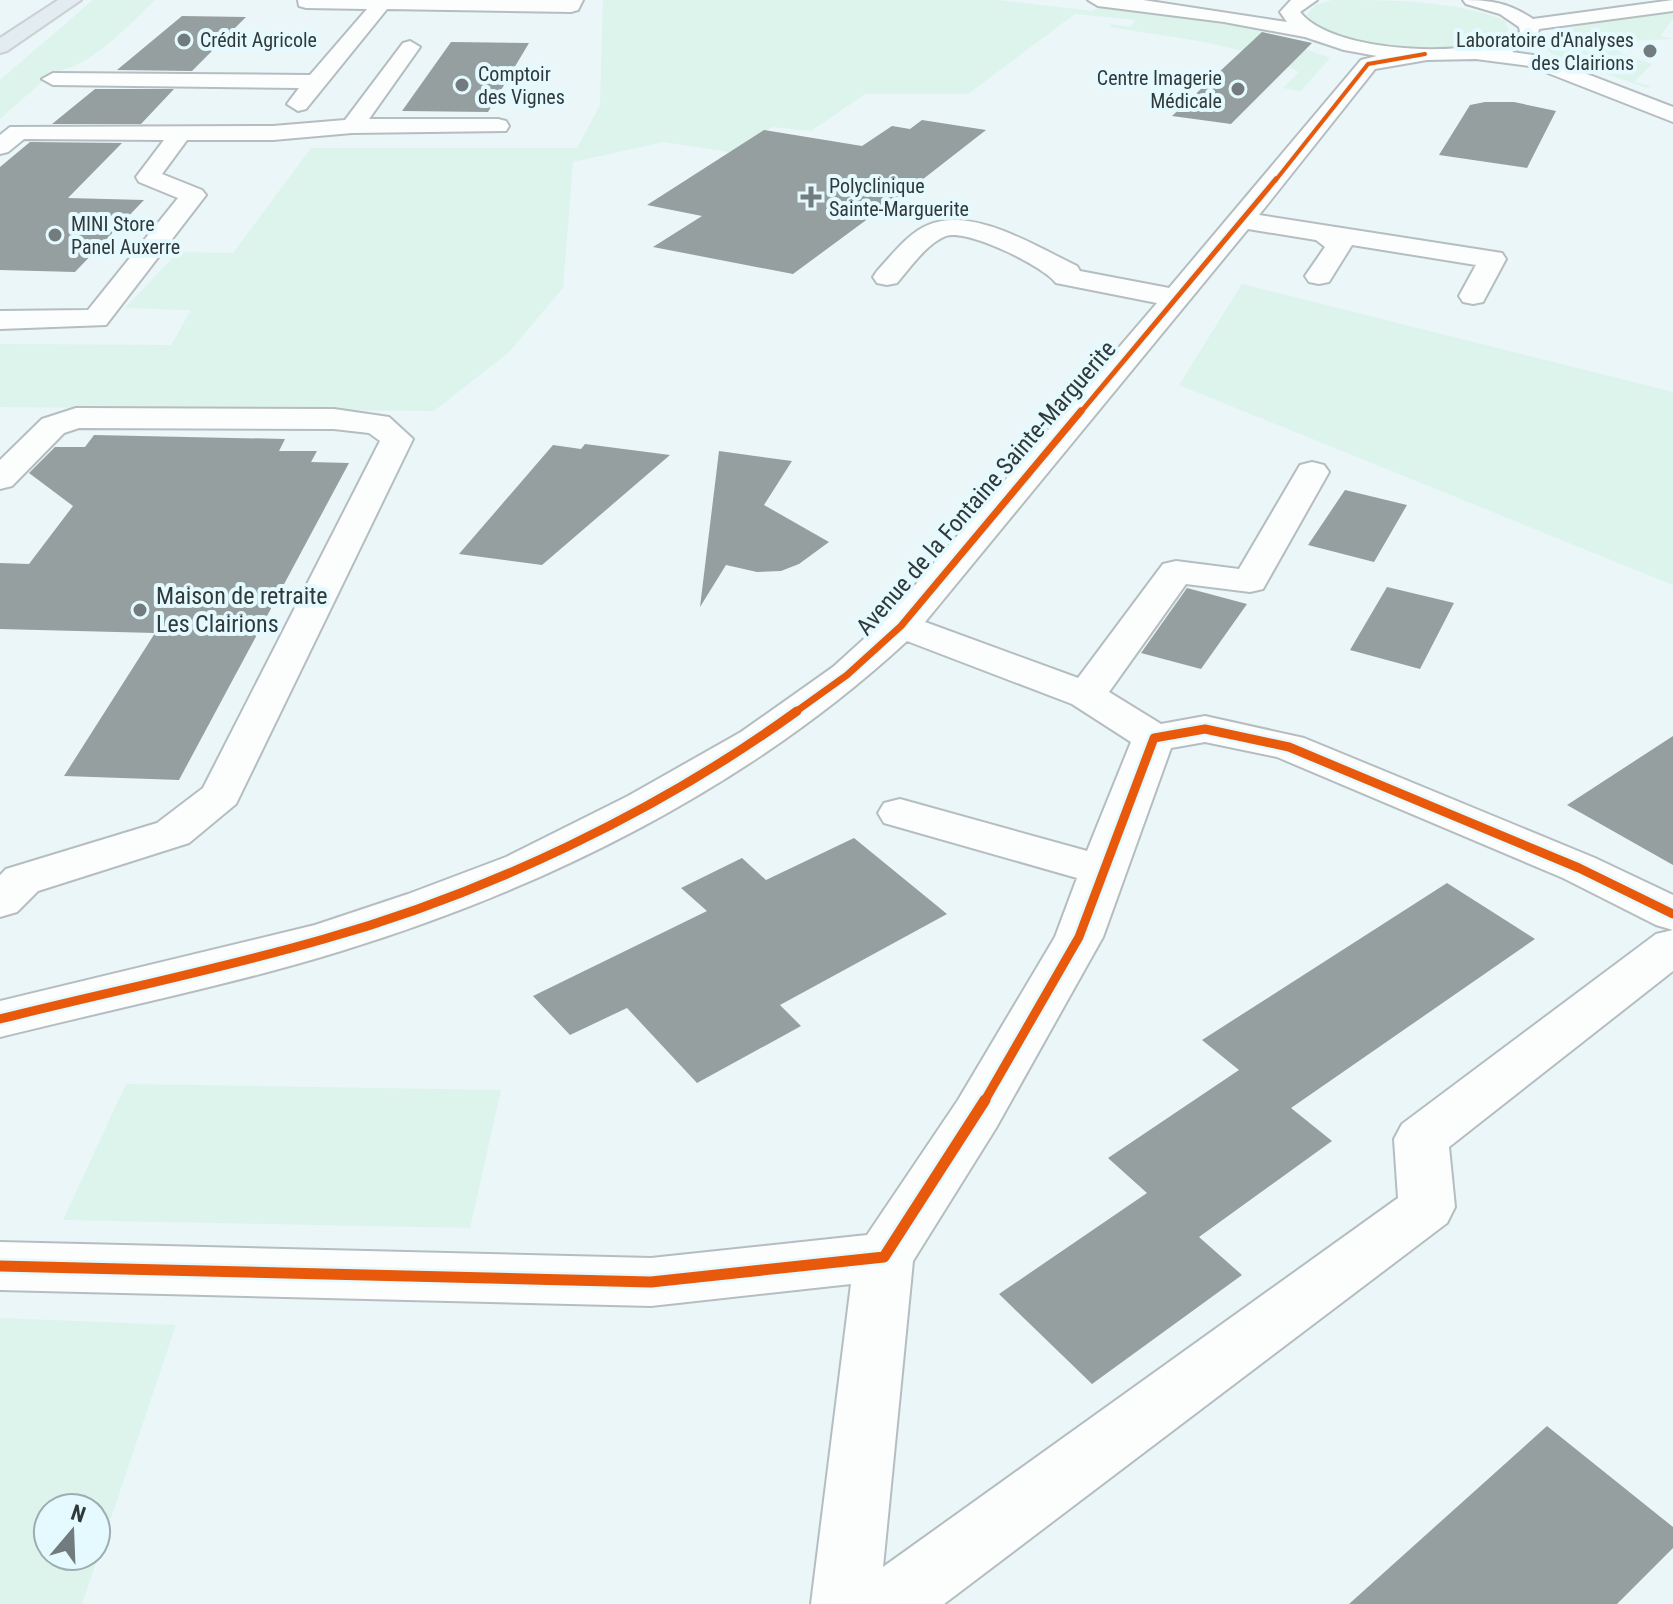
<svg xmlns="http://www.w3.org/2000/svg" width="1673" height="1604" viewBox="0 0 1673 1604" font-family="'Roboto Condensed',sans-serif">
	<rect width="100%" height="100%" fill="#ebf6f9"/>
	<!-- green -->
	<path fill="#dcf4eb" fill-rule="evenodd" d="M 93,0 L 155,0 C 132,22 87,71 54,71 L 0,119 L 0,80 Z
		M 603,0 L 999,0 L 1092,11 L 1100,7 L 1259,29 L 1276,39 L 1330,58 L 1301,91 L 1283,88 L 1299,72 C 1242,43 1173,38 1110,27 L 1111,24 L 1130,27 L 1136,20 L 1075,14 L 968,94 L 865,94 L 811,131 L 773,127 L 729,152 L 663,142 L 573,162 L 563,288 L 509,352 L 434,411 L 0,407 L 0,344 L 171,345 L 191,310 L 125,308 L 178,252 L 233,253 L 311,148 L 577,148 L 600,105 Z
		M 1332,0 C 1390,0 1455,0 1506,21 L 1508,32 C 1503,35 1497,40 1492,42 C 1451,56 1332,51 1307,15 L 1315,5 Z
		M 1673,13 L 1673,18 L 1661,36 L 1673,39 L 1628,41 L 1618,46 L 1621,54 L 1652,64 L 1634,82 L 1651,86 L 1647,88 L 1558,57 L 1549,51 L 1546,44 C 1556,22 1648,14 1673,13 Z
		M 1242,284 L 1673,392 L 1673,585 L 1179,385 Z
		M 126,1084 L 501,1090 L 470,1228 L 63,1220 Z
		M 0,1318 L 176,1325 L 82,1604 L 0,1604 ZM 48,1508 L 96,1508 L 96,1556 L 48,1556 Z"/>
	<!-- building -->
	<path fill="#969f9f" d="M 182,16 L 246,17 L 192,71 L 117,70 Z
		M 1262,32 L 1312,43 L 1231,124 L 1172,116 Z
		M 451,42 L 529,43 L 488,112 L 402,111 Z
		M 95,89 L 174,89 L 141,124 L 52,124 Z
		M 1485,102 L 1514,102 L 1556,111 L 1527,168 L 1439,155 L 1470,105 Z
		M 922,120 L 986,130 L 877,215 L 873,215 L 793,274 L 653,247 L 702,216 L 647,205 L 764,130 L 862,146 L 892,126 L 910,129 Z
		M 30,142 L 122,143 L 68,198 L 144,200 L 75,272 L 0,270 L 0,167 Z
		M 94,435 L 285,439 L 279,451 L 317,451 L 311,462 L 349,463 L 179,780 L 64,776 L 155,633 L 0,629 L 0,563 L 29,564 L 73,506 L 29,473 L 55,447 L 85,447 Z
		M 585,444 L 670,455 L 542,565 L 459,554 L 553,445 L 581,449 Z
		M 719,451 L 792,461 L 764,505 L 829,542 L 799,564 L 781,571 L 757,572 L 726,565 L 700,607 Z
		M 1345,490 L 1407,505 L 1374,562 L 1308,545 Z
		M 1387,587 L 1454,603 L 1420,669 L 1350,650 Z
		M 1187,588 L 1247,604 L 1201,669 L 1141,653 Z
		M 1673,736 L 1673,865 L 1567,805 Z
		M 854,838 L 947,914 L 780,1005 L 801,1026 L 697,1083 L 627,1008 L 570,1035 L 533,996 L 707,911 L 681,888 L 742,858 L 766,880 Z
		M 1447,883 L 1535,939 L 1291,1108 L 1332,1141 L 1199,1237 L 1242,1275 L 1092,1384 L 999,1294 L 1147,1193 L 1108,1158 L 1239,1070 L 1202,1040 Z
		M 1547,1426 L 1673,1527 L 1673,1548 L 1617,1604 L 1349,1604 Z"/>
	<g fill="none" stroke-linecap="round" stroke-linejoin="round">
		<defs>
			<path id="minor" d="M 298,0 L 583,0 L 578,10 L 571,12 L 387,9 L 306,109 L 298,111 L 287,104 L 299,88 L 53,85 L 42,79 L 53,73 L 310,75 L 367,9 L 306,8 L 299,6 Z
				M 1088,0 L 1143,0 L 1287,22 L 1280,12 L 1291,0 L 1317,0 L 1300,12 C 1332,54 1478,60 1520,32 L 1519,27 L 1500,14 L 1466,4 L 1463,0 C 1491,0 1509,3 1533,19 L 1673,0 L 1673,11 L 1539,29 L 1537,38 L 1512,52 L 1540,56 L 1673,107 L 1673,122 L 1530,66 L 1476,59 L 1427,60 L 1375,69 L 1259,215 L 1502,253 L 1506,259 L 1483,302 L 1473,304 L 1463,302 L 1459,296 L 1476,265 L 1352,245 L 1329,282 L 1319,284 L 1309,282 L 1305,276 L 1325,247 L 1316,240 L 1248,229 L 925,622 L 1078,678 L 1163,564 L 1176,561 L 1239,569 L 1300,465 L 1312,462 L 1324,465 L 1329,472 L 1263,589 L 1250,592 L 1186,584 L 1109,692 L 1161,724 L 1205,716 L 1304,738 L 1595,858 L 1673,895 L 1673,971 L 1449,1147 L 1455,1207 L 1447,1223 L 944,1604 L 811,1604 L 851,1284 L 651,1306 L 0,1290 L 0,1242 L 651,1258 L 867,1235 L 958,1100 L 1055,937 L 1077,878 L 884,823 L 878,813 L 884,803 L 900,799 L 1087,851 L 1131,742 L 1072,704 L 907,641 C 749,787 546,888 341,951 C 231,985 112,1009 0,1037 L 0,1001 L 315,925 L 408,894 L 506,857 L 628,796 L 741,732 L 833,667 L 887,618 L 1157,303 L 1056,283 C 1045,267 967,228 946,236 C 926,244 910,268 897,283 L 887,285 L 877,283 L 873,277 L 877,271 C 892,255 908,233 928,225 C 973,206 1037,247 1077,266 L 1080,271 L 1169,288 L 1361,60 L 1377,56 L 1344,50 L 1305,37 L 1224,22 L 1098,6 ZM 1205,742 L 1277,757 L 1563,878 L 1656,925 L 1673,930 L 1656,934 L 1402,1124 L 1394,1139 L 1398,1198 L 883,1567 L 913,1261 L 996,1128 L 1103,937 L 1171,748 Z
				M 410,41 L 420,47 L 369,119 L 498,119 L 506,121 L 509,126 L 506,131 L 352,133 L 273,140 L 187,140 L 162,174 L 202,190 L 206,195 L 106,325 L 0,329 L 0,311 L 88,310 L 178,198 L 139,182 L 136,177 L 164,140 L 24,139 L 8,152 L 0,154 L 0,135 L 10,127 L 273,126 L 345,120 L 403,43 Z
				M 76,408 L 334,409 L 389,417 L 413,439 L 236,804 L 189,843 L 38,891 L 17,912 L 0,917 L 0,875 L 6,869 L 157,823 L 203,788 L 380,441 L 369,433 L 334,429 L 79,428 L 64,433 L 12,486 L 0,489 L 0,460 L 42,419 Z"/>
			<path id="major" d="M 58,0 L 81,0 L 7,51 L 0,53 L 0,38 Z"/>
		</defs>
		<!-- minor casing -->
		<use href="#minor" stroke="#b5bdc0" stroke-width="4"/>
		<!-- major casing -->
		<use href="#major" stroke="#cbd0d2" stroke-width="4"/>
		<!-- minor -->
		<use href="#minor" fill="#fcfefe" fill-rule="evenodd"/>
		<!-- major -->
		<use href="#major" fill="#e2ecf1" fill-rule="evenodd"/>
		<defs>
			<path id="cycleway-far4" d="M 1275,181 L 1368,64 L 1425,54"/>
			<path id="cycleway-far3" d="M 1080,413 L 1276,179"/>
			<path id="cycleway-far2" d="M 794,713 L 847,675 L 901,626 L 1081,411"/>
			<path id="cycleway-far1" d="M 0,1019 C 108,992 217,970 324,939 C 488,893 659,811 797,711
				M 984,1102 L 1079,937 L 1154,738 L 1205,729 L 1289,747 L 1579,868 L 1673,914"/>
			<path id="cycleway" d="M 0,1266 L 651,1282 L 884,1257 L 985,1100"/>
		</defs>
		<!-- cycleway-far4 casing -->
		<use href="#cycleway-far4" stroke="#e5faff" stroke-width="6"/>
		<!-- cycleway-far3 casing -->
		<use href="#cycleway-far3" stroke="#e5faff" stroke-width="8"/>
		<!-- cycleway-far2 casing -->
		<use href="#cycleway-far2" stroke="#e5faff" stroke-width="11"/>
		<!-- cycleway-far1 casing -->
		<use href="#cycleway-far1" stroke="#e5faff" stroke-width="14"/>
		<!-- cycleway casing -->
		<use href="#cycleway" stroke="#e5faff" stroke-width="16"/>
		<!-- cycleway-far4 -->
		<use href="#cycleway-far4" stroke="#e8590c" stroke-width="4"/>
		<!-- cycleway-far3 -->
		<use href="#cycleway-far3" stroke="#e8590c" stroke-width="5"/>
		<!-- cycleway-far2 -->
		<use href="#cycleway-far2" stroke="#e8590c" stroke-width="7"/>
		<!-- cycleway-far1 -->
		<use href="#cycleway-far1" stroke="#e8590c" stroke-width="9"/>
		<!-- cycleway -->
		<use href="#cycleway" stroke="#e8590c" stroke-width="11"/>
	</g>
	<!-- markers -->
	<g fill="#727b7e" stroke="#e5faff" stroke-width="3">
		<circle cx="184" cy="40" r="8"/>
		<circle cx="1650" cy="51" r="8"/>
		<circle cx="462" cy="85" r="8"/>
		<circle cx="1238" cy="89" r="8"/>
		<path d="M807 185h8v8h8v8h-8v8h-8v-8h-8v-8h8z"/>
		<circle cx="55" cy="235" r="8"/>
		<circle cx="140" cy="610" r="8"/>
	</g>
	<g text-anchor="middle" stroke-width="8" stroke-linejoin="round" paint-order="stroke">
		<!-- far-poi labels -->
		<g font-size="20" fill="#31393b" stroke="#e5faff" text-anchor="start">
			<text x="200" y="47">Crédit Agricole</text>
			<text x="1634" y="47" text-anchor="end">Laboratoire d'Analyses<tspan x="1634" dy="23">des Clairions</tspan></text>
			<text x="478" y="81">Comptoir<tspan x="478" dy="23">des Vignes</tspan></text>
			<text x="1222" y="85" text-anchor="end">Centre Imagerie<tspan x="1222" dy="23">Médicale</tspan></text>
			<text x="829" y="193">Polyclinique<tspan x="829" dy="23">Sainte-Marguerite</tspan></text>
			<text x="71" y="231">MINI Store<tspan x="71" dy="23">Panel Auxerre</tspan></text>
		</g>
		<!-- street labels -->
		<g font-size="24" fill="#31393b" stroke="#e5faff">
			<text transform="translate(986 488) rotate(-49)" y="8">Avenue de la Fontaine Sainte-Marguerite</text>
		</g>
		<!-- poi labels -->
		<g font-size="24" fill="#31393b" stroke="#e5faff" text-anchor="start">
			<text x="156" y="604">Maison de retraite<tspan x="156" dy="28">Les Clairions</tspan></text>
		</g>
	</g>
	<!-- north arrow -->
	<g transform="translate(72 1532) rotate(19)"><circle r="38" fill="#e5faff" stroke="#9dadb1" stroke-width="2"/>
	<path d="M0-6L14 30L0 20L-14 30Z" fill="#727b7e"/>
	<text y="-12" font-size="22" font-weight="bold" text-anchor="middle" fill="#31393b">N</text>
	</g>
</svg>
